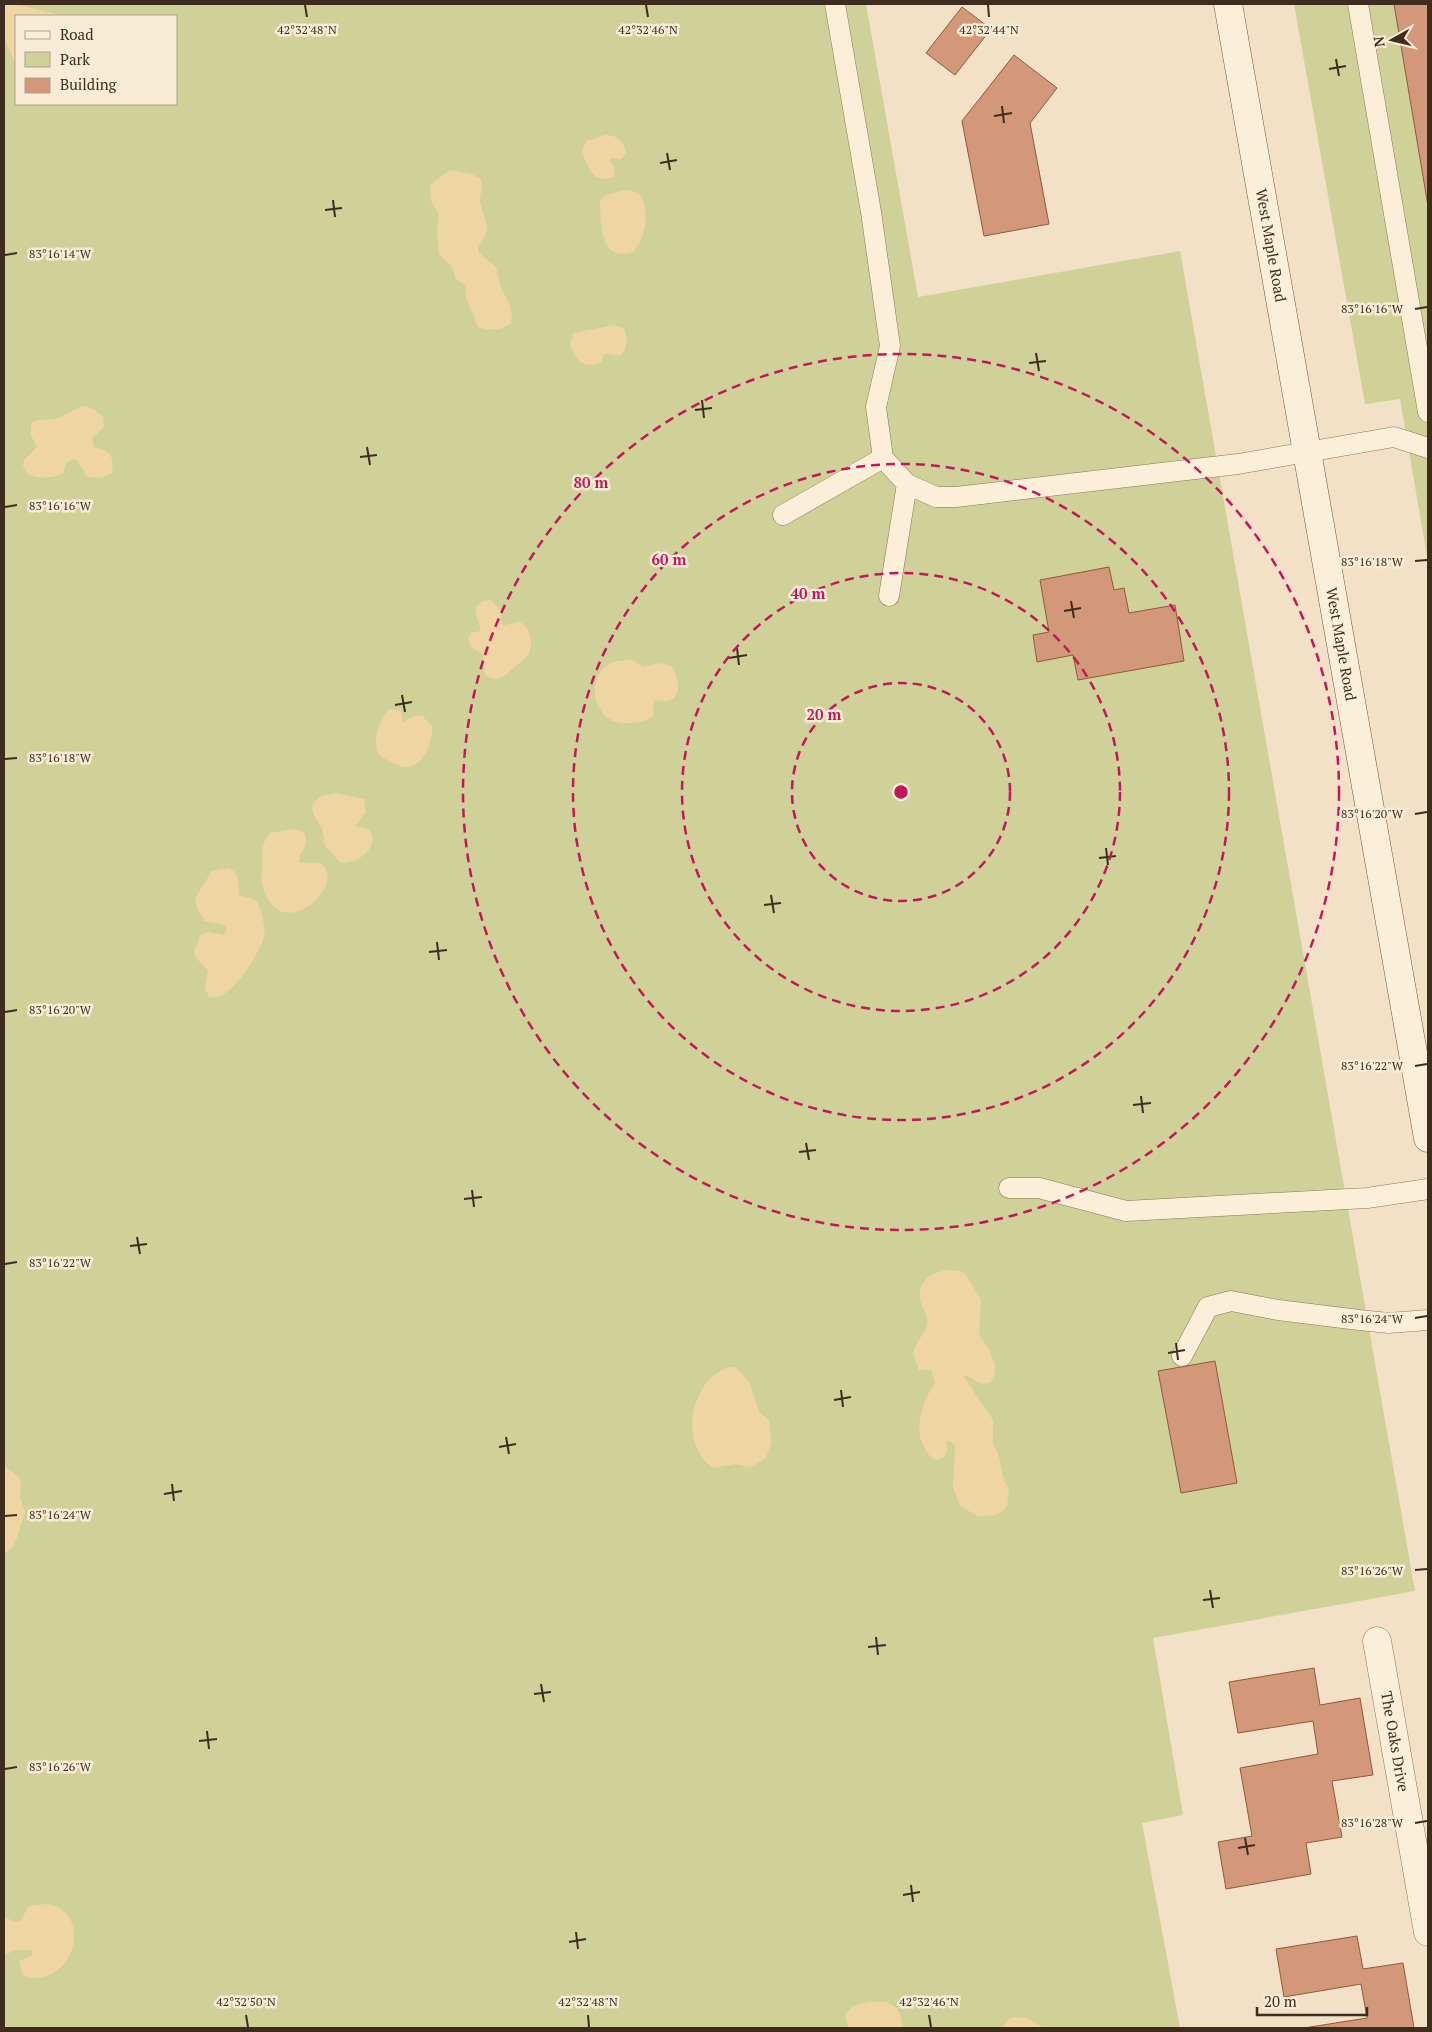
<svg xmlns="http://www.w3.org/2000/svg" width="1432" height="2032" viewBox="0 0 1432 2032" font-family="'PT Serif',serif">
	<rect width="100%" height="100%" fill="#f2e1c6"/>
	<!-- green -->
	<path fill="#cfd199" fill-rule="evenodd" d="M 4,4 L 866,4 L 918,297 L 1180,251 L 1415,1591 L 1153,1638 L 1183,1815 L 1142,1823 L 1180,2028 L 4,2028 ZM 16,16 L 176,16 L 176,104 L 16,104 Z
		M 1294,4 L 1428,4 L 1428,562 L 1400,399 L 1365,404 Z"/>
	<!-- sand -->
	<path fill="#efd5a2" d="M 4,4 L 15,4 L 63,16 L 16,16 L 16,65 L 4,38 Z
		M 606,135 C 619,136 623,141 626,153 L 621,159 L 611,158 L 610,161 L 615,168 L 614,177 C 595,185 586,167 582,150 L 587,141 Z
		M 450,170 L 471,174 L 480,178 C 484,186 481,189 480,198 C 479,206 487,218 487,230 C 486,238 478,242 478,252 L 496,267 L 501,288 L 510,305 L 512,318 L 511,324 C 500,330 490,331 478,327 L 466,297 L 465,285 L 456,279 L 451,266 L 439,254 L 437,230 L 439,214 L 431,201 L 430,185 Z
		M 627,190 L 639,193 C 651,210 646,237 633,252 C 598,263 601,221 600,200 L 606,195 Z
		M 615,325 L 624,329 C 628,340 628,347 620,356 L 604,353 L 602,361 C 586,371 574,360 570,344 L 573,333 Z
		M 82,406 L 94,409 L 103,417 L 104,427 L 92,438 L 94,447 C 110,451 116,457 111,474 L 101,478 L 87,477 L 77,460 L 73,459 L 66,463 L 63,474 C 52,478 40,479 29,475 L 23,466 L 24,460 L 37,447 L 31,435 L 31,423 L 37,420 L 56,419 Z
		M 491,600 L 501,611 L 501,623 L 504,625 L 520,622 C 530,627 534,643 529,653 C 525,660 520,662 515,667 C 505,675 498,684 485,675 L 483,654 L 471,647 L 468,639 L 471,633 L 480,631 C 481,622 474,617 476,607 L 483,601 Z
		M 632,660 L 643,667 L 659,663 L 672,666 C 677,674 683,695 671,700 C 666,702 659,700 654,700 L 653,716 C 647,721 639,722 631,723 C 592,728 582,674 613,662 C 618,660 625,661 632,660 Z
		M 389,709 L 401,711 L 403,723 L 413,716 L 422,716 L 432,726 C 433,741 424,766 407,767 C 398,767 386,760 378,754 C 373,738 378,722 389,709 Z
		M 336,793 L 364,799 L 366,812 L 356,825 L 357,827 L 369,829 C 381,847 358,864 341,863 L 325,846 L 322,828 L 316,819 L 312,809 L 313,804 L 320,796 Z
		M 294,829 L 304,832 C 308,843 305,847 299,857 L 300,863 L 320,863 C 348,881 290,939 268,899 C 264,891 260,883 262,873 C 264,858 258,847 270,833 Z
		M 228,868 C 241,873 238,883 239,895 L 254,899 L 257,902 C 261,910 266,927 264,936 C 260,953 229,1004 209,997 L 205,988 L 208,970 L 196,958 L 194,951 L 201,934 L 209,932 L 224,935 L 227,929 L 225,925 L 205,921 L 197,908 L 195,898 L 212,871 Z
		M 949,1270 L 960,1271 L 965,1274 L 981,1299 L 979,1334 L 990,1352 L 995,1365 L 994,1378 L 989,1383 L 981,1384 L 966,1375 L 964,1377 L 993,1420 L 993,1445 L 998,1452 L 1004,1480 L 1009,1489 L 1007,1506 L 1004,1510 L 996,1515 L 978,1516 L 960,1506 L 953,1487 L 955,1445 L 950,1441 L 946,1442 L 948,1449 L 944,1457 L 938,1460 L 933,1459 C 909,1437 921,1405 935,1382 L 931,1370 L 919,1370 L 913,1353 C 915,1342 924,1336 927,1325 C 929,1316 923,1311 921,1303 C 915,1282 931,1272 949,1270 Z
		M 729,1367 L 735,1367 L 750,1383 L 759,1412 L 769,1420 L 771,1443 L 766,1458 L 751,1467 L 735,1464 L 713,1468 C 679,1445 689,1380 729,1367 Z
		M 4,1466 L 18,1476 L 21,1482 L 20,1497 L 25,1512 L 16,1541 L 12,1548 L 4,1553 Z
		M 46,1904 C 85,1908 83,1964 44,1977 C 36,1979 28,1980 22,1973 L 19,1961 L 32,1955 L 32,1950 L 16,1950 L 4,1955 L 4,1916 L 14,1922 L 21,1920 L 29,1906 Z
		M 869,2002 C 892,2001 900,2004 903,2028 L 848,2028 L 845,2014 L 853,2006 Z
		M 1015,2017 L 1027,2018 L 1044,2028 L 1002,2028 L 1009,2019 Z"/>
	<!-- building -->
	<path fill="#d29879" stroke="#90583e" d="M 1394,4 L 1428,4 L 1428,206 Z
		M 962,7 L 991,29 L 955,75 L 926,53 Z
		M 1014,55 L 1057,88 L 1030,123 L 1049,224 L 984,236 L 962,121 Z
		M 1109,567 L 1114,590 L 1124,588 L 1129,613 L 1175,605 L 1184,661 L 1078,680 L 1073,655 L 1037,662 L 1033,635 L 1049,632 L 1040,580 Z
		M 1215,1361 L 1237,1483 L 1181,1493 L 1158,1371 Z
		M 1314,1668 L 1320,1705 L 1360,1698 L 1373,1775 L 1332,1781 L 1342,1837 L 1306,1843 L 1311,1874 L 1226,1889 L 1218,1842 L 1252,1836 L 1240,1768 L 1318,1754 L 1313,1721 L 1238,1733 L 1229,1682 Z
		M 1357,1936 L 1363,1969 L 1403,1963 L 1414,2028 L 1304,2028 L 1367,2018 L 1361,1984 L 1284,1997 L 1276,1949 Z"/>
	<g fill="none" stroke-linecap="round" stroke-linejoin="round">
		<defs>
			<path id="lane" d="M 835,4 L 871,212 L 890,346 L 876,407 L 883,458 L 907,484 L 936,497 L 956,497 L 1238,464 L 1394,437 L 1428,448
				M 1358,4 L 1428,412
				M 783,515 L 883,458
				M 889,596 L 907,484
				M 1009,1188 L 1039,1188 L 1126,1211 L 1367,1198 L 1428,1189
				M 1182,1356 L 1208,1307 L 1231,1301 L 1278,1310 L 1359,1320 L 1389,1323 L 1428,1320"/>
			<g id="street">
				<path id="s1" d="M 1377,1641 L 1428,1932"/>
			</g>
			<g id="secondary">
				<path id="s2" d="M 1228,4 L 1428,1138"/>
			</g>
		</defs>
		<!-- lane casing -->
		<use href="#lane" stroke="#8f725a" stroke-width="21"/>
		<!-- street casing -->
		<use href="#street" stroke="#8f725a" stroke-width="29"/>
		<!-- secondary casing -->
		<use href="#secondary" stroke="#71533d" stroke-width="29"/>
		<!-- lane -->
		<use href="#lane" stroke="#fbefda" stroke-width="20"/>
		<!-- street -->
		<use href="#street" stroke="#fbefda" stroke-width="28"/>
		<!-- secondary -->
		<use href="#secondary" stroke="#fbefda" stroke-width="28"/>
	</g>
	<!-- ticks -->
	<path fill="none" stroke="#3e2c1f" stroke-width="2" d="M 305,5 L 307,17M 646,5 L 648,17M 988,5 L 989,17M 1336,59 L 1339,76M 1329,69 L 1346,66M 1002,106 L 1004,123M 994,116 L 1012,113M 667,153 L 670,170M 660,163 L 677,160M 333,200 L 335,217M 325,210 L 342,208M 5,255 L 17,253M 1415,309 L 1427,307M 1036,353 L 1039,371M 1029,363 L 1046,361M 702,400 L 704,418M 695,410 L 712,408M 367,447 L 370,465M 360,457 L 377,455M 5,507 L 17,505M 1415,561 L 1427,560M 1071,601 L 1074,618M 1064,611 L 1081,608M 737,648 L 739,665M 729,658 L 747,655M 402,695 L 405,712M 395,705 L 412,702M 5,759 L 17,758M 1415,814 L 1427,812M 1106,848 L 1108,865M 1099,858 L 1116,856M 771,895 L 774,913M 764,905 L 781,903M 437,942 L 439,960M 429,952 L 447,950M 5,1012 L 17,1010M 1415,1066 L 1427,1064M 1141,1096 L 1143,1113M 1133,1105 L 1151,1103M 806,1143 L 809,1160M 799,1152 L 816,1150M 472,1190 L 474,1207M 464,1199 L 482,1197M 137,1237 L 140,1254M 130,1246 L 147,1244M 5,1264 L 17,1262M 1415,1318 L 1427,1316M 1176,1343 L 1178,1360M 1168,1353 L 1185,1350M 841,1390 L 843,1407M 834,1400 L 851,1397M 506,1437 L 509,1454M 499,1447 L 516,1444M 172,1484 L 174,1501M 164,1494 L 182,1491M 5,1516 L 17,1515M 1415,1570 L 1427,1569M 1210,1590 L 1213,1608M 1203,1600 L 1220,1598M 876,1637 L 878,1655M 868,1647 L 886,1645M 541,1684 L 544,1702M 534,1694 L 551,1692M 207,1731 L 209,1749M 199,1741 L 217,1739M 5,1769 L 17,1767M 1415,1823 L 1427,1821M 1245,1838 L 1248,1855M 1238,1848 L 1255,1845M 911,1885 L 913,1902M 903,1895 L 920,1892M 576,1932 L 578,1949M 569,1942 L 586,1939M 246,2015 L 248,2027M 588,2015 L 589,2027M 929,2015 L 931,2027"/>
	<!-- distance rings -->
	<g fill="none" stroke="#c2185b" stroke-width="2.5" stroke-dasharray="9 6">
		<circle cx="901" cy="792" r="109"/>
		<circle cx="901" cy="792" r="219"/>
		<circle cx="901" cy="792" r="328"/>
		<circle cx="901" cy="792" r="438"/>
	</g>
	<g text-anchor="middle" stroke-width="5" stroke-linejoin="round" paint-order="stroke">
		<!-- street labels -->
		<g font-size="15" fill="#3e2c1f" stroke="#f8ecd6">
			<text dy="5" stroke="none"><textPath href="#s2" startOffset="245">West Maple Road</textPath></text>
			<text dy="5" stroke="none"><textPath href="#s2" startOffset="650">West Maple Road</textPath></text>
			<text dy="5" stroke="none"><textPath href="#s1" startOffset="102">The Oaks Drive</textPath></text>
		</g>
	</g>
	<g font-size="12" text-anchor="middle" fill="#3e2c1f" stroke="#f8ecd6" stroke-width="5" stroke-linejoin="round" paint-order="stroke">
		<text x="307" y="34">42°32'48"N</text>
		<text x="648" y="34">42°32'46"N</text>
		<text x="989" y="34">42°32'44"N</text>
		<text x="60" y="258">83°16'14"W</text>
		<text x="1372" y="313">83°16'16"W</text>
		<text x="60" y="510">83°16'16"W</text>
		<text x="1372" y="566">83°16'18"W</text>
		<text x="60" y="762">83°16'18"W</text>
		<text x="1372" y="818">83°16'20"W</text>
		<text x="60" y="1014">83°16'20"W</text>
		<text x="1372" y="1070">83°16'22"W</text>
		<text x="60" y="1267">83°16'22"W</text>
		<text x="1372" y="1323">83°16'24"W</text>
		<text x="60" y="1519">83°16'24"W</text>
		<text x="1372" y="1575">83°16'26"W</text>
		<text x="60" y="1771">83°16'26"W</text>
		<text x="1372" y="1827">83°16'28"W</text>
		<text x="246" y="2006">42°32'50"N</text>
		<text x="588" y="2006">42°32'48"N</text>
		<text x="929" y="2006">42°32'46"N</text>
	</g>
	<circle cx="901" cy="792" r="8" fill="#c2185b" stroke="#f8ecd6" stroke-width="2.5"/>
	<g font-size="15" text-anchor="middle" font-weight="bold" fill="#c2185b" stroke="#f8ecd6" stroke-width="5" stroke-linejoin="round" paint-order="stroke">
		<text x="591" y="488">80 m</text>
		<text x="669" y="565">60 m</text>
		<text x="808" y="599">40 m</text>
		<text x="824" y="720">20 m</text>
	</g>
	<!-- border -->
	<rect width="1432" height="2032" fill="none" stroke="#3e2c1f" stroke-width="10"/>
	<!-- legend -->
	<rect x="15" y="15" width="162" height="90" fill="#f8ecd6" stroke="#ae9f8d"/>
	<rect x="25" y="31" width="25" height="8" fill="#fbefda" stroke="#ae9f8d"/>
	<text x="60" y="40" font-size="15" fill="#3e2c1f">Road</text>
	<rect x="25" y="52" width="25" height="15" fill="#cfd199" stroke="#ae9f8d"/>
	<text x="60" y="65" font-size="15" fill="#3e2c1f">Park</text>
	<rect x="25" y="78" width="25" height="15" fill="#d29879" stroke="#ae9f8d"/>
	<text x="60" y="90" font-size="15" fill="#3e2c1f">Building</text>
	<!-- north arrow -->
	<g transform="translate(1392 40) rotate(262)" stroke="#f8ecd6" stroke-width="4" paint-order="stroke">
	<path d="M0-4L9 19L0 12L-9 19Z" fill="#3e2c1f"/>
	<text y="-8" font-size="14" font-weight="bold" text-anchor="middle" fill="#3e2c1f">N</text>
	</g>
	<!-- scale -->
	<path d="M1257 2007v8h110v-8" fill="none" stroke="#3e2c1f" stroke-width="2.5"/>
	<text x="1264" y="2007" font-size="15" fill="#3e2c1f" stroke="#f8ecd6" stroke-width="4" paint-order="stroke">20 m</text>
</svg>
